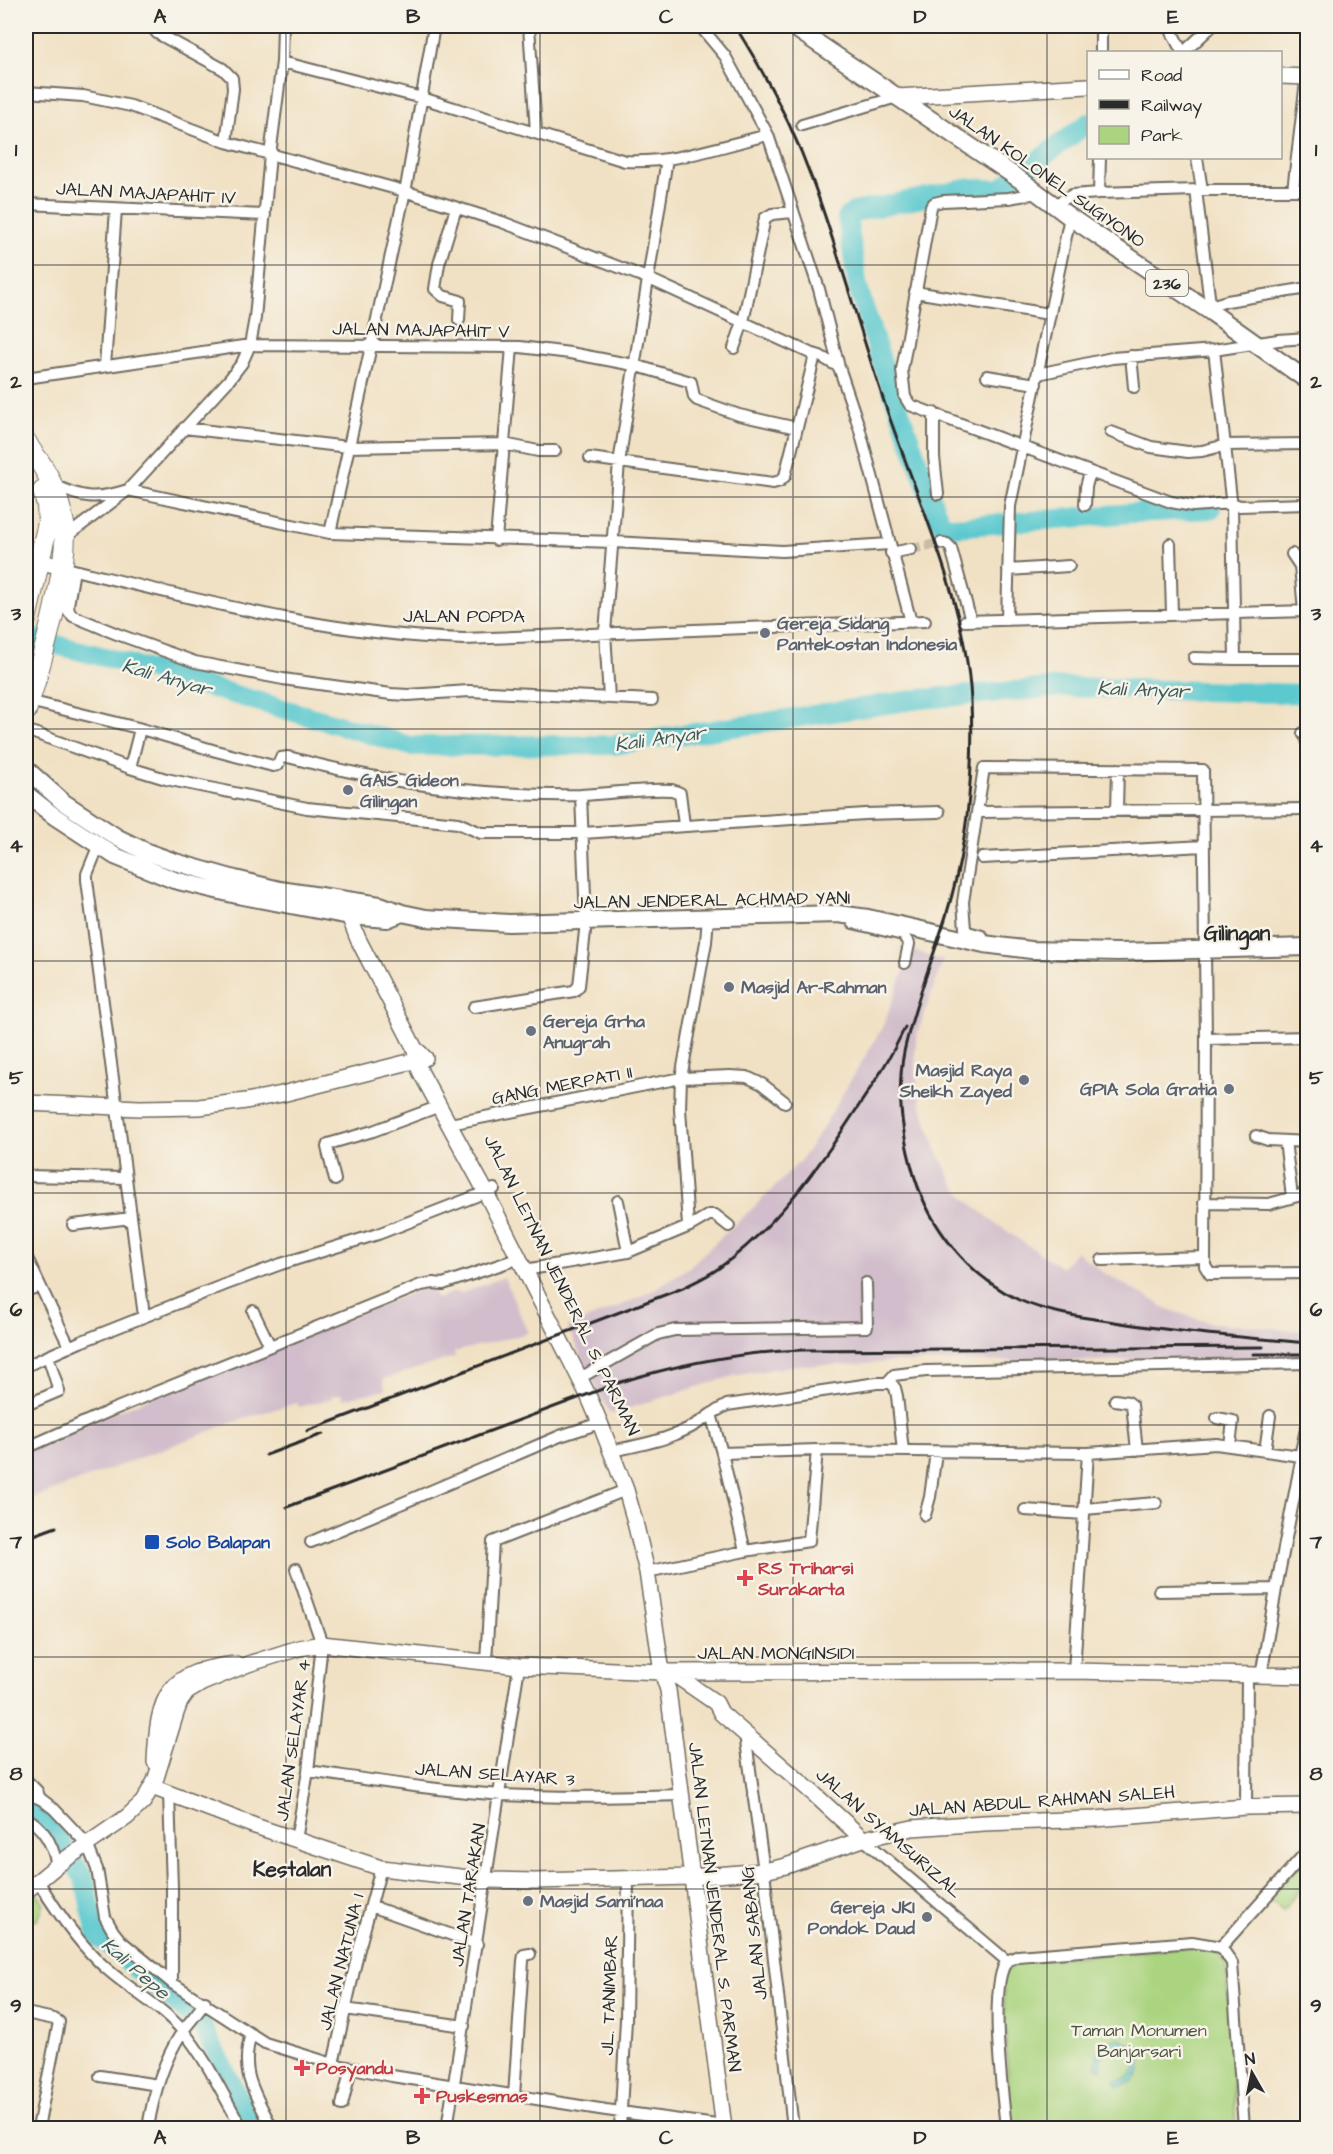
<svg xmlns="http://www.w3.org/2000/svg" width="1333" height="2154" viewBox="0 0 1333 2154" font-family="'Architects Daughter',sans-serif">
	<rect width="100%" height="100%" fill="#f7f3e8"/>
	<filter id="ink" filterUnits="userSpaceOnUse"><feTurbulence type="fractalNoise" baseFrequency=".0167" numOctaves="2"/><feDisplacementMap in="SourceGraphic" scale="12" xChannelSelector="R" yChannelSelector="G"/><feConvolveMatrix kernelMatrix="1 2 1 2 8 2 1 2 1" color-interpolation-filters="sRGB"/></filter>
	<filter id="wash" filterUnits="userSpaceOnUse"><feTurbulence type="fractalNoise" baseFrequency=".008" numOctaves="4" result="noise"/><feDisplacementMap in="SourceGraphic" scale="24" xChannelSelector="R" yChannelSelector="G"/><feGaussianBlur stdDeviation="1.35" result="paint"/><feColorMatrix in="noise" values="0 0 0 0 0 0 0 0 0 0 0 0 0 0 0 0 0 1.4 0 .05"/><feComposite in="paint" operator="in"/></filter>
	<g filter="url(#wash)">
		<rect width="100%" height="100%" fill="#f1e1c4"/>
		<!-- industrial -->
		<path fill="#d1bdcb" d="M 912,950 L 943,961 L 917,1034 L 915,1051 L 917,1085 L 921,1104 L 935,1147 L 953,1183 L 966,1199 L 999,1226 L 1062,1268 L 1076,1251 L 1102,1272 L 1160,1304 L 1161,1307 L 1207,1322 L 1232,1326 L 1234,1324 L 1307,1332 L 1308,1359 L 887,1362 L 855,1365 L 797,1365 L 733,1376 L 610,1414 L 567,1327 L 616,1308 L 653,1290 L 688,1268 L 772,1190 L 800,1161 L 820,1132 L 882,1028 Z
			M 504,1277 L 528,1333 L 454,1352 L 455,1357 L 383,1379 L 385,1390 L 343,1399 L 341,1394 L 331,1396 L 331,1399 L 299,1407 L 297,1403 L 244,1418 L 26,1501 L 26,1451 L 113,1413 L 431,1285 L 437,1299 L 454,1292 L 462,1293 Z"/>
		<!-- green -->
		<path fill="#aad47f" stroke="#6a8055" stroke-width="1.5" d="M 1307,1858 L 1307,1880 L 1283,1910 L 1268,1899 Z
			M 36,1892 L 44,1904 L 38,1920 L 31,1920 L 30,1914 L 26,1914 L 26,1902 Z
			M 1200,1946 C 1213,1950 1220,1953 1226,1966 L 1236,2128 L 1010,2128 L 1003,1979 L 1007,1970 L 1020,1961 Z"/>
		<!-- water -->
		<path fill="#5bc9cf" stroke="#437a7d" stroke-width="1.5" d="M 1120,2039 L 1132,2045 L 1129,2048 C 1116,2041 1108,2047 1101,2058 L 1101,2069 L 1097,2068 C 1094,2052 1104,2040 1120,2039 Z
			M 1135,2047 C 1148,2063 1139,2085 1118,2086 L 1115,2081 L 1127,2079 C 1138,2070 1139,2061 1132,2050 Z"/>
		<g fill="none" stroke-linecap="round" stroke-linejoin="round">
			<!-- river -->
			<path stroke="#5bc9cf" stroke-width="20" d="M 1088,123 L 999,190 L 970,188 L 854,212 L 847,217 L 858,288 L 878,351 L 936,512 L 942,524 L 954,527 L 1133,513 L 1211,509
				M 26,637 L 112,659 L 411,746 L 613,745 L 920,699 L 1063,687 L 1308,694
				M 26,1808 L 37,1811 L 50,1827 L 84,1878 L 97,1935 L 202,2026 L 254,2128"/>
		</g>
	</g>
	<g filter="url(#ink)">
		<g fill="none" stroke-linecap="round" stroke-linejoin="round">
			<!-- street-tunnel -->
			<path stroke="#c9bda5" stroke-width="10" stroke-dasharray="10 5" stroke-linecap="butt" d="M 911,549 L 941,543"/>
			<defs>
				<path id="street" d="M 151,26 L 157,33 L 223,69 L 232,78 L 233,89 L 226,142
					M 529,26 L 536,132
					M 700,26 L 725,56 L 768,135 L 819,289 L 839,367 L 859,427 L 911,622
					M 1169,26 L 1182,52
					M 1101,52 L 1101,26
					M 1184,52 L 1212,26
					M 282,62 L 422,98 L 625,161 C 673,164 721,146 768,135
					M 26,92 L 83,96 L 131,106 L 226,142 L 404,191 L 502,222 L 647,278 L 810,353 L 820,356 L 839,367
					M 802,125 L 897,97
					M 1197,158 L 1202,190
					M 1196,190 L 1211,312
					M 1293,190 L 1307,73
					M 1037,193 L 1009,198 L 943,201 L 934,203 L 931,207 L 902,370 L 905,397 L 910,405 L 1171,502 L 1193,506 L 1231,503 L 1240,506 L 1308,504
					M 1099,193 L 1100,158
					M 26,204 L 265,215
					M 1054,205 L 1072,195 L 1099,193 L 1196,190 L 1308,190
					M 456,208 L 439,264 L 435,289 L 443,296 L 460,301 L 459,320
					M 915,292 L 1049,314
					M 1210,306 L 1227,301 L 1308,288
					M 734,348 L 743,322 L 765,218 L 772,214 L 793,212
					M 1131,356 L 1134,387
					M 105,366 L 116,209
					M 1038,374 L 1112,358 L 1214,350 L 1278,340 L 1308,338
					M 987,376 L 1036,384
					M 26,378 L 250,345 L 520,347 L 570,353 L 634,365 L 691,382 L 694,397 L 697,400 L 739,415 L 797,428
					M 934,413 L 934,457 L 938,494
					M 184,428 L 348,447 L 504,444 L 538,451 L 555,451
					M 1111,432 L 1151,447 L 1188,452 L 1202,451 L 1226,445 L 1308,444
					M 590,458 L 773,483 L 780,481 L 785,476 L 815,355
					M 52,484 C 82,499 96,500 128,490 L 330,533 L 614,542 L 782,551 L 889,544
					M 1085,505 L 1086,487 L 1090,472
					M 330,533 L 407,182 L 434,26
					M 63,539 L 128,490 L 229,380 L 242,363 L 250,345 L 255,318 L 270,155 L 282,62 L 283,26
					M 496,540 L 512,347
					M 941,543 L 947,544 L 951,548 L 971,621
					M 1170,544 L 1172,614
					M 891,553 L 911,549
					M 1292,554 L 1300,566 L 1304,611
					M 62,567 C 195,599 327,635 464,639 L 925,621
					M 74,570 L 68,605 L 69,612 L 73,616 L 117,634 L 195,662 L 283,679 L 391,694 L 408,695 L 469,691 L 652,700
					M 1008,570 L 1069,566
					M 1007,620 L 1010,506 L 1070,217
					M 965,621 L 1308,611
					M 1194,658 L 1235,659 L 1232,507 L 1214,350
					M 1235,659 L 1308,659
					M 609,698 L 605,632 L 619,463 L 667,159
					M 29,701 L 138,728 L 216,751 L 273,766 L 278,765 L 281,758 L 288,757 C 382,782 484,797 581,795 C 612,794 642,788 672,790 L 680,793 L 684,825
					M 26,730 L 130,768 L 166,779 L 307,808 L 458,823 L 481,833 L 583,833 L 865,814 L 939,812
					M 1303,733 L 1307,739 L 1308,745
					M 130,768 L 140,729
					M 1117,810 L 1118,769
					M 978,812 L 1308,809
					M 98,847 L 87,874 L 87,880 L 126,1178
					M 982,858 L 1204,846
					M 853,923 L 903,935 L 909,944 L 905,963
					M 982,936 L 968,932 L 965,929 L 963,902 L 984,768 L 1203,770 L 1206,1039 L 1205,1266 L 1210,1274 L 1308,1273
					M 474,1007 L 574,991 L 579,986 L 586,922 L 581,795
					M 1206,1039 L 1308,1037
					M 450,1124 L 681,1078 L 730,1076 L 747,1077 L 762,1084 L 785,1102
					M 1256,1136 L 1268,1140 L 1308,1142
					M 1285,1141 L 1292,1197
					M 26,1176 L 126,1178 L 144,1316
					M 335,1180 L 327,1147 L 328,1144 L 373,1131 L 440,1106
					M 618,1201 L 628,1252
					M 1204,1203 L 1269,1204 L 1308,1193
					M 73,1225 L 131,1218
					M 688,1226 L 680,1109 L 681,1078 L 706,942 L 708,917
					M 26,1256 L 69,1346
					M 1102,1260 L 1203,1257
					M 525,1270 L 628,1252 L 690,1226 L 709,1215 L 715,1215 L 729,1226
					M 26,1291 L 39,1286
					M 253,1311 L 270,1346
					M 26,1366 L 80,1342 L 224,1285 L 281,1264 L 378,1234 L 494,1189
					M 587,1374 L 658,1334 L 675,1330 L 867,1327 L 866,1283
					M 887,1383 L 894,1375 L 926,1371 L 1308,1363
					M 1115,1400 L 1128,1402 L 1132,1405 L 1137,1450
					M 26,1405 L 59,1391 L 48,1356
					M 711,1414 L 727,1405 L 877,1383 L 891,1383 L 895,1388 L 897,1396 L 903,1451
					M 1217,1418 L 1233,1421 L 1230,1445
					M 26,1448 L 112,1410 L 421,1285 L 433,1283 L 443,1284 L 520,1258
					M 611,1451 C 646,1444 683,1437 711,1414 L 722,1453 L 817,1450 L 1088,1453 L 1074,1671
					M 1265,1451 L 1270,1416
					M 722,1453 L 745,1551
					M 1088,1453 L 1216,1444 L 1307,1457
					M 1300,1456 L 1306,1429
					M 1084,1509 L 1156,1503
					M 1025,1510 L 1084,1514
					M 925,1515 L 930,1497 L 936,1452
					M 311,1542 L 560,1436 L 600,1423
					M 296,1569 L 322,1644 L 308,1771 L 296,1840
					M 647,1572 L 745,1551 L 809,1541 L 817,1450
					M 1159,1591 L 1276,1589
					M 486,1662 L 493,1542 L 626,1490
					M 1261,1676 L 1276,1589 L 1302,1456
					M 745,1734 L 764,1871 L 793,2128
					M 308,1771 C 372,1780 438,1791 503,1795 C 562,1798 622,1797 681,1795
					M 26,1780 L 37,1791 L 40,1799
					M 26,1793 L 41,1799 L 54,1809 L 87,1844 L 97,1869 L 105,1917 L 113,1931 L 121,1941 L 172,1983 L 265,2043 L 333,2064 L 392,2076 L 606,2110 L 724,2126
					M 169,1793 L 172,1888 L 172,1983
					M 1246,1807 L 1247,1675
					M 26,1818 C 44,1827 53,1846 57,1865
					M 863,1839 L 1007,1961
					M 38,1881 C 57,1912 80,1946 108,1970 C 132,1991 162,2007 183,2031 C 206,2058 224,2097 242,2128
					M 371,1906 L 477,1944
					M 1221,1947 L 1232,1963 L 1244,2128
					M 1221,1947 L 1308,1850
					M 1007,1961 L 1018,1956 L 1192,1942 L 1221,1947
					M 345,2009 L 464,2026
					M 26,2013 L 54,2019 L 59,2022 L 38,2128
					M 251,2034 C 239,2074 255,2093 272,2128
					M 333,2064 L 358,1953 L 381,1868
					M 100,2076 L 158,2085
					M 514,2096 L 523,1961 L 524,1955 L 530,1954
					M 342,2105 L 351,2068
					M 148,2128 C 153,2096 164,2060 182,2032 C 189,2022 198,2013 205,2002
					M 447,2128 L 519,1666
					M 620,2128 L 626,2020 L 628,1879
					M 1006,2128 C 1003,2097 988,1984 1007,1961"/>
				<path id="secondary" d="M 1280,76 L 1308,77
					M 897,97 L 1088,86
					M 26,558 L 62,567
					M 348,904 L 351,921 L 358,939 L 415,1049 L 421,1054
					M 415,1049 L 416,1061 L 421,1073 L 481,1183 L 588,1395 L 600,1423 L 626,1490 L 634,1518 L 647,1572 L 662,1672 L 668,1690 L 724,2128
					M 26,1103 L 140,1108 L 199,1107 L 246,1101 L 282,1094 L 425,1058
					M 671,1672 L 716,1703 L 721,1713 L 814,1794 L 863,1839
					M 155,1762 C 158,1695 166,1672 236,1664
					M 152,1787 L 255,1826 L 381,1868 L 487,1880 L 535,1881 L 692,1877 L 764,1871 L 786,1866 L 863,1839 L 912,1828 L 984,1823 L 1095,1819 L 1246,1807 L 1308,1806
					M 26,1891 L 60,1863 L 127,1817 L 143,1802 L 155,1781 L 176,1713 L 180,1702 L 187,1692 L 202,1683 L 248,1664 L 299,1648 L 322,1644 L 519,1666 L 662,1672 L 1074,1671 L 1308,1676"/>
				<path id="primary" d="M 792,26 L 1022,181 L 1070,217 L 1211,312 L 1308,381
					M 26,769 L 63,802 L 118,838 L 147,852 L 175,862 L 235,879 L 280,890 L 380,905 L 402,913 L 426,918 L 509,923 L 838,914 L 868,918 L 984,944 L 1031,950 L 1118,952 L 1308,947
					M 26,794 L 54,816 L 115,856 L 174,880 L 237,895 L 350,916 L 387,919 L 402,913"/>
				<path id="highway" d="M 26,441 C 30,451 36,456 41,464 C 51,479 59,501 63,519 C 73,557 39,671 26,711
					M 26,619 L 48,523 L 47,505 L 43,491"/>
			</defs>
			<!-- street casing -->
			<use href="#street" stroke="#706b61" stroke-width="14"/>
			<!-- secondary casing -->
			<use href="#secondary" stroke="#706b61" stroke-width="18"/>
			<!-- primary casing -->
			<use href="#primary" stroke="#706b61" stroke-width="20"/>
			<!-- highway casing -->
			<use href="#highway" stroke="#706b61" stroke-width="22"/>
			<!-- street -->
			<use href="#street" stroke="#fff" stroke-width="10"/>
			<!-- secondary -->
			<use href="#secondary" stroke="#fff" stroke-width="15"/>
			<!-- primary -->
			<use href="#primary" stroke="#fff" stroke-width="16"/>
			<!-- highway -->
			<use href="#highway" stroke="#fff" stroke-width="20"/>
			<!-- rail -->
			<path stroke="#2b2b2b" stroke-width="3" d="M 735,26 C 766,75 793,127 813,182 C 841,258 861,337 888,413 C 920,506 966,601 971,701 C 974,772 967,848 946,916 C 932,961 914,1005 904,1052 C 896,1093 902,1135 914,1175 C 930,1228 969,1276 1019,1300 C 1046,1312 1079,1317 1108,1321 C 1174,1332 1241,1337 1308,1343
				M 1253,1354 L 1308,1354
				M 307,1431 L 683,1288 C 695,1282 708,1276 719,1268 C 776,1227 818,1168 856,1110 C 874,1083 892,1056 905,1027
				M 266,1455 L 323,1434
				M 287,1507 L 621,1382 C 680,1364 740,1352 802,1350 L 1263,1347
				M 26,1538 L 56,1527"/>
		</g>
	</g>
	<!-- grid -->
	<path fill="none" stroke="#2b2b2b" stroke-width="1.5" stroke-opacity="0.55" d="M 286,26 L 286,2128M 540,26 L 540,2128M 793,26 L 793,2128M 1047,26 L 1047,2128M 26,265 L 1308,265M 26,497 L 1308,497M 26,729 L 1308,729M 26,961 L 1308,961M 26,1193 L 1308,1193M 26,1425 L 1308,1425M 26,1657 L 1308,1657M 26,1889 L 1308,1889"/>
	<!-- markers -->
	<g fill="#6b7280" stroke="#f7f3e8" stroke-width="2">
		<circle cx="765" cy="633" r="6"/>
		<circle cx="348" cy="790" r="6"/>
		<circle cx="729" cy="987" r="6"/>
		<circle cx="531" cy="1031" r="6"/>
		<circle cx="1024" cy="1080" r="6"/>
		<circle cx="1229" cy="1089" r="6"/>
		<circle cx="528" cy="1901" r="6"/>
		<circle cx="927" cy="1917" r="6"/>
	</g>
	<rect fill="#1a4fb4" stroke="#f7f3e8" stroke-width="2" x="144" y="1534" width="16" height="16" rx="3"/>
	<g fill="#e0444e" stroke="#f7f3e8" stroke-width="2">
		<path d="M742 1569h6v6h6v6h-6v6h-6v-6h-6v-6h6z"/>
		<path d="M299 2059h6v6h6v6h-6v6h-6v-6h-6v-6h6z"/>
		<path d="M419 2087h6v6h6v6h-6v6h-6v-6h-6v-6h6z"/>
	</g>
	<g text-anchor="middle" stroke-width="5" stroke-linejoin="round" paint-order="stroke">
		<!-- shield labels -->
		<rect fill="#f7f3e8" stroke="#686764" stroke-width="1.5" x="1146" y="270" width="42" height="26" rx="4.5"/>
		<g font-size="16" font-weight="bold" fill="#2b2b2b">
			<text x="1167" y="289">236</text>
		</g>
		<!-- street labels -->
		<g font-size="18" fill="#2b2b2b" stroke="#f7f3e8">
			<text transform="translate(1047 176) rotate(35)" y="6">JALAN KOLONEL SUGIYONO</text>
			<text transform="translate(146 193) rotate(3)" y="6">JALAN MAJAPAHIT IV</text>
			<text transform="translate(421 330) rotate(1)" y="6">JALAN MAJAPAHIT V</text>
			<text x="464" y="622">JALAN POPDA</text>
			<text transform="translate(712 900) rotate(-1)" y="6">JALAN JENDERAL ACHMAD YANI</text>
			<text transform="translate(562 1085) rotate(-11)" y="6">GANG MERPATI II</text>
			<text transform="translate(562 1285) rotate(64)" y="6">JALAN LETNAN JENDERAL S. PARMAN</text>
			<text x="776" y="1659">JALAN MONGINSIDI</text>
			<text transform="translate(293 1740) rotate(-82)" y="6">JALAN SELAYAR 4</text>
			<text transform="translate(495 1774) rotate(4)" y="6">JALAN SELAYAR 3</text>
			<text transform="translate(1042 1801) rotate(-4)" y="6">JALAN ABDUL RAHMAN SALEH</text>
			<text transform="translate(889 1833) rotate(41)" y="6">JALAN SYAMSURIZAL</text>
			<text transform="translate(468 1895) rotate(-81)" y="6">JALAN TARAKAN</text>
			<text transform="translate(715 1907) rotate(83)" y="6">JALAN LETNAN JENDERAL S. PARMAN</text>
			<text transform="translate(754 1933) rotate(-96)" y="6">JALAN SABANG</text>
			<text transform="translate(341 1962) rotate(-76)" y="6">JALAN NATUNA 1</text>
			<text transform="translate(609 1995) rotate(-88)" y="6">JL. TANIMBAR</text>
		</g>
		<!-- worship labels -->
		<g font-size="18" font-weight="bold" fill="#5b616d" stroke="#f7f3e8" text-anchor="start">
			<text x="777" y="629">Gereja Sidang<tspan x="777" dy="21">Pantekostan Indonesia</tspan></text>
			<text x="360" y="786">GAIS Gideon<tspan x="360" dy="21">Gilingan</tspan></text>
			<text x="741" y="993">Masjid Ar-Rahman</text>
			<text x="543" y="1027">Gereja Grha<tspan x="543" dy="21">Anugrah</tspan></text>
			<text x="1012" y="1076" text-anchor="end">Masjid Raya<tspan x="1012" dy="21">Sheikh Zayed</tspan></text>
			<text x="1217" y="1095" text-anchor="end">GPIA Sola Gratia</text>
			<text x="540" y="1907">Masjid Sami'naa</text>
			<text x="915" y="1913" text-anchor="end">Gereja JKI<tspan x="915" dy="21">Pondok Daud</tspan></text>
		</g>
		<!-- transit labels -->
		<g font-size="18" font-weight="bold" fill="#164399" stroke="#f7f3e8" text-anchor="start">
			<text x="166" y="1548">Solo Balapan</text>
		</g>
		<!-- health labels -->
		<g font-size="18" font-weight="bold" fill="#be3a42" stroke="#f7f3e8" text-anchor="start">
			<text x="758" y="1574">RS Triharsi<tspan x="758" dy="21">Surakarta</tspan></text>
			<text x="316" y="2074">Posyandu</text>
			<text x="436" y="2102">Puskesmas</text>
		</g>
		<!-- park labels -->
		<g font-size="18" fill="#4b5540" stroke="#f7f3e8">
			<text x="1139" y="2036">Taman Monumen<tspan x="1139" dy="21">Banjarsari</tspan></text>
		</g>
		<!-- water labels -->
		<g font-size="20" font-style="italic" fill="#395a5c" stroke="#f7f3e8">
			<text transform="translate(167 677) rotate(16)" y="7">Kali Anyar</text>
			<text transform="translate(1143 689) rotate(2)" y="7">Kali Anyar</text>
			<text transform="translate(660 738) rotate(-8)" y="7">Kali Anyar</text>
			<text transform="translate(136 1968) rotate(41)" y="7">Kali Pepe</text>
		</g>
		<!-- quarter labels -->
		<g font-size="21" font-weight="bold" fill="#2b2b2b" stroke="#f7f3e8">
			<text x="1237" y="940">Gilingan</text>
			<text x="292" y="1876">Kestalan</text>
		</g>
	</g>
	<!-- margin -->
	<rect width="1333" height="2154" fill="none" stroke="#f7f3e8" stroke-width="66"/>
	<!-- legend -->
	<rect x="1087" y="51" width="195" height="108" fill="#f7f3e8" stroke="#a5a39c" stroke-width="1.5"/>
	<rect x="1099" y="70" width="30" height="9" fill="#ffffff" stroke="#a5a39c" stroke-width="1.5"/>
	<text x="1141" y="81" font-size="18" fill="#2b2b2b">Road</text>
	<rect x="1099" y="100" width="30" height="9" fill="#2b2b2b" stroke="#a5a39c" stroke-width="1.5"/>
	<text x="1141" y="111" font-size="18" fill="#2b2b2b">Railway</text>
	<rect x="1099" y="126" width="30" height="18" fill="#aad47f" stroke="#a5a39c" stroke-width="1.5"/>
	<text x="1141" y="141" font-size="18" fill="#2b2b2b">Park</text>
	<!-- north arrow -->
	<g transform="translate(1252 2073) rotate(351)" stroke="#f7f3e8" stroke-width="4.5" paint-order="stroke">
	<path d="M0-4.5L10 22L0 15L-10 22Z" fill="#2b2b2b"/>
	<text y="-9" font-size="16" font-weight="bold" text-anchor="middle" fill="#2b2b2b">N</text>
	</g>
	<rect x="33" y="33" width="1267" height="2088" fill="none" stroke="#2b2b2b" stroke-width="2"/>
	<g font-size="20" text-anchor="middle" font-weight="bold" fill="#2b2b2b">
		<text x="160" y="23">A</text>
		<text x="413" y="23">B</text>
		<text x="666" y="23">C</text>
		<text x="920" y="23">D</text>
		<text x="1173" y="23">E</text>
		<text x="16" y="156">1</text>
		<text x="1316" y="156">1</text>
		<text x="16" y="388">2</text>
		<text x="1316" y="388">2</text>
		<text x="16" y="620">3</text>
		<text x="1316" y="620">3</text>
		<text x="16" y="852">4</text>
		<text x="1316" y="852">4</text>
		<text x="16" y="1084">5</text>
		<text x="1316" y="1084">5</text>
		<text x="16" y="1316">6</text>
		<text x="1316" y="1316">6</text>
		<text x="16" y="1548">7</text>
		<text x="1316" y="1548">7</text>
		<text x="16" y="1780">8</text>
		<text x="1316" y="1780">8</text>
		<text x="16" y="2012">9</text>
		<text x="1316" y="2012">9</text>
		<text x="160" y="2144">A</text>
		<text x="413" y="2144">B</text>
		<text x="666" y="2144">C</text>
		<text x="920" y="2144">D</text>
		<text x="1173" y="2144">E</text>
	</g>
</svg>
